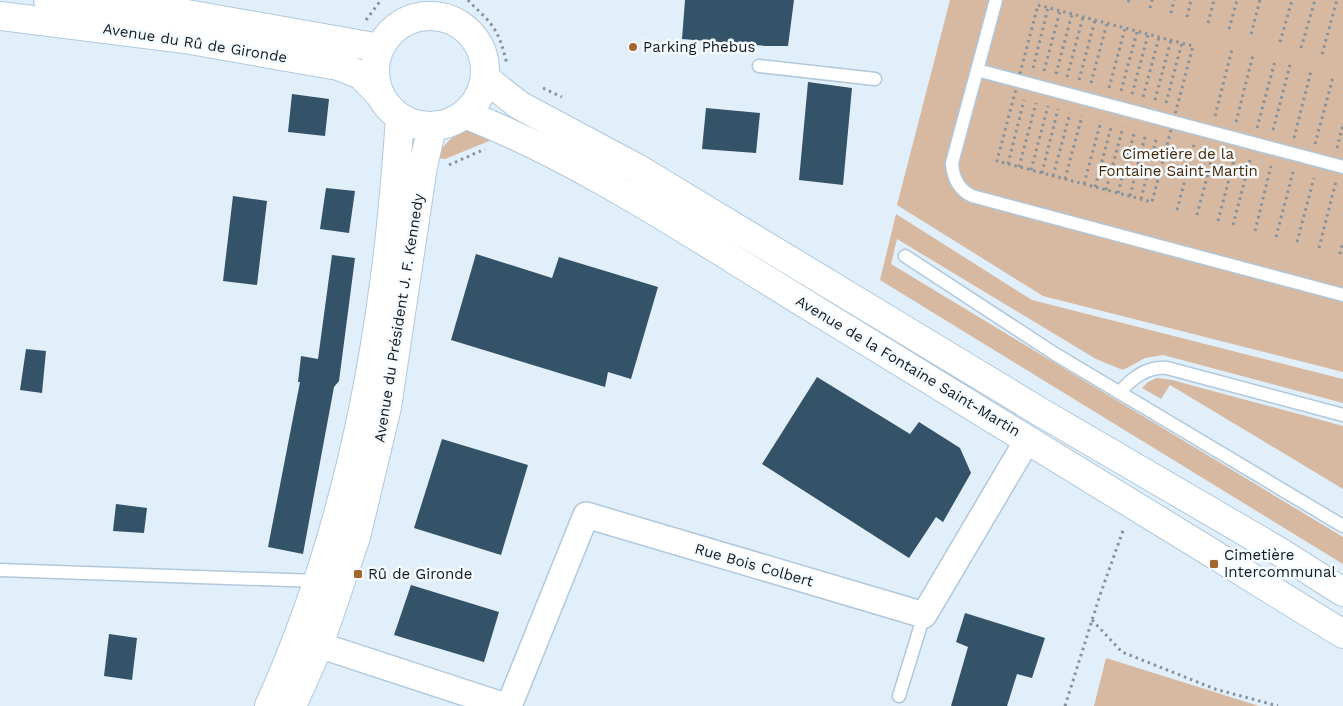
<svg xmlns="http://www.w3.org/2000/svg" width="1343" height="706" viewBox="0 0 1343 706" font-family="'Work Sans',sans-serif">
	<rect width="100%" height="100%" fill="#e1effb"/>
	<!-- green -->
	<path fill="#d6b9a0" d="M 950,0 L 1343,0 L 1343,372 L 1043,296 L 897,205 Z
		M 471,130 L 493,134 L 489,141 L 445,159 L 436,158 C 444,144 454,132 471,130 Z
		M 896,214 L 1032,300 L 1343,379 L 1343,403 L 1163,355 L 1145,358 L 1123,370 L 1096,359 L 897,239 L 891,264 L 1343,537 L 1343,564 L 880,280 Z
		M 1157,378 L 1172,380 L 1343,426 L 1343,489 L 1170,385 L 1161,399 L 1142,388 L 1148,382 Z
		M 1106,658 L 1259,706 L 1094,706 Z"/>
	<!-- building -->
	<path fill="#345268" d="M 685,0 L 794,0 L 788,46 L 766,46 L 682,39 Z
		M 808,82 L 852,88 L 843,185 L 799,180 Z
		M 292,94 L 329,99 L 325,136 L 288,132 Z
		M 706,108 L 760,113 L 756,153 L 702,149 Z
		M 326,188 L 355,191 L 349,233 L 320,229 Z
		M 233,196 L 267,201 L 257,285 L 223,281 Z
		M 476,254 L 552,278 L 559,257 L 658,287 L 631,379 L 608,372 L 605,387 L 451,340 Z
		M 332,255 L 355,258 L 339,381 L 334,387 L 303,554 L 268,547 L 300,382 L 298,382 L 301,356 L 318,359 Z
		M 26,349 L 46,351 L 42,393 L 20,390 Z
		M 817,377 L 910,434 L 919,422 L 960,448 L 971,473 L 943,522 L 936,517 L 909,558 L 762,464 Z
		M 442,439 L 528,465 L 501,555 L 414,528 Z
		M 116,504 L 147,508 L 144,533 L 113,531 Z
		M 411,585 L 499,612 L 484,662 L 394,635 Z
		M 965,613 L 1045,638 L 1032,678 L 1017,674 L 1007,706 L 951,706 L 968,647 L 956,642 Z
		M 109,634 L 137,638 L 132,680 L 104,676 Z"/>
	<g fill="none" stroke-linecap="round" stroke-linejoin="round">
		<defs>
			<path id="lane" d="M 996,0 L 952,163 C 953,178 958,189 972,196 L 1343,295
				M 759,66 L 875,79
				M 977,70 L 1343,167
				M 905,256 L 1055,354 L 1343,526
				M 1120,392 C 1132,378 1148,366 1167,368 L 1343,415
				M 0,570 L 317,581
				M 899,696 L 924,615"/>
			<path id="street" d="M 319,645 L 505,706
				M 509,706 L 586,515 L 924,615 L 1028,439"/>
			<path id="secondary" d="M 48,0 L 187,14 L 380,48
				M 0,16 L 185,39 L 338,66 L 361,75 L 380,95
				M375 71a55 55 0 1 1 110 0a55 55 0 1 1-110 0Z
				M 485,78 L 519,105 L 637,168 L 1042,413 L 1280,552 L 1343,592
				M 465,114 C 588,163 700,240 814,309 C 990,417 1167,525 1343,634
				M 269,706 C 329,574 365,428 384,284 C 392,229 396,173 400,118
				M 292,706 L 319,645 L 356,537 L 387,407 L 423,166 L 432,127"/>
		</defs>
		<!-- lane casing -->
		<use href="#lane" stroke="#b1c8db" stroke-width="15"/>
		<!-- street casing -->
		<use href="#street" stroke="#b1c8db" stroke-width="28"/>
		<!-- secondary casing -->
		<use href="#secondary" stroke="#b1c8db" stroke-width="30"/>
		<!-- path -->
		<path stroke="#86929b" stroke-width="3" stroke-dasharray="2.5 4" stroke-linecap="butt" d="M 468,0 C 475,8 484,15 490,23 C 500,35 503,49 507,64
			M 1128,2 L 1129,0
			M 1038,5 L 1193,46 L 1152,202 L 997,161 Z
			M 1150,8 L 1152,0
			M 1171,13 L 1174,0
			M 1187,17 L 1191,0
			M 366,20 L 381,0
			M 1208,23 L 1214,0
			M 1229,29 L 1237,0
			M 1251,34 L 1260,0
			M 1280,42 L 1292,0
			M 1301,48 L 1315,0
			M 1322,54 L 1337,0
			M 1033,68 L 1048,8
			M 1044,71 L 1060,11
			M 1056,74 L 1072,14
			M 1067,77 L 1083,17
			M 1079,80 L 1095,20
			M 1091,83 L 1107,23
			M 543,88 L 562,97
			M 1109,88 L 1125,28
			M 1121,91 L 1137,32
			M 1132,94 L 1148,35
			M 1143,97 L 1159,37
			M 1155,100 L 1171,40
			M 1166,103 L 1182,43
			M 1215,116 L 1232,49
			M 1236,122 L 1253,55
			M 1257,128 L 1275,61
			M 1273,130 L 1290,65
			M 1294,138 L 1311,71
			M 1315,144 L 1333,77
			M 1337,148 L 1343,125
			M 1008,164 L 1024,100
			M 449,165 L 485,149
			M 1019,167 L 1036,103
			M 1031,170 L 1048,106
			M 1042,173 L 1058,109
			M 1053,176 L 1070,113
			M 1065,179 L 1082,116
			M 1084,184 L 1101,121
			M 1095,187 L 1112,124
			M 1106,190 L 1123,127
			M 1118,193 L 1135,130
			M 1130,196 L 1146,133
			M 1141,199 L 1157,136
			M 1177,210 L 1194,145
			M 1197,215 L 1214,150
			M 1218,221 L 1235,156
			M 1233,225 L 1250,160
			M 1255,231 L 1271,166
			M 1276,237 L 1293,172
			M 1297,242 L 1314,178
			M 1319,248 L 1336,181
			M 1340,254 L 1343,241
			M 1092,620 L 1122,652 L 1215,689 L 1278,706
			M 1065,706 L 1100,595 L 1124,528"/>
		<!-- lane -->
		<use href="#lane" stroke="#fff" stroke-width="12"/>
		<!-- street -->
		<use href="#street" stroke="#fff" stroke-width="25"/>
		<!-- secondary -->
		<use href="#secondary" stroke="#fff" stroke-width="28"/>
	</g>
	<!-- markers -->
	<g fill="#a36729" stroke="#f6fbff" stroke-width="2">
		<circle cx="633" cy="47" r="5"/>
		<rect x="1209" y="559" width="10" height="10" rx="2.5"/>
		<rect x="353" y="569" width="10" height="10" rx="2.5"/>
	</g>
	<g text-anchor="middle" stroke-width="5" stroke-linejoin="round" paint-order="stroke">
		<!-- street labels -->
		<g font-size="15" fill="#121b21" stroke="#f6fbff">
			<text transform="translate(195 43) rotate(9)" y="5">Avenue du Rû de Gironde</text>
			<text transform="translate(399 318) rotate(-81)" y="5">Avenue du Président J. F. Kennedy</text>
			<text transform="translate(908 366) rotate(31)" y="5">Avenue de la Fontaine Saint-Martin</text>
			<text transform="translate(754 565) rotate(16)" y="5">Rue Bois Colbert</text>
		</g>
		<!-- poi labels -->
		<g font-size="15" fill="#121b21" stroke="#f6fbff" text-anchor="start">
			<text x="643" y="52">Parking Phebus</text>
			<text x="1224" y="560">Cimetière<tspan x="1224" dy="17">Intercommunal</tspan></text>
			<text x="368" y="579">Rû de Gironde</text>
		</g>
		<!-- park labels -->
		<g font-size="15" fill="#482907" stroke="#f6fbff">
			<text x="1178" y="159">Cimetière de la<tspan x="1178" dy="17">Fontaine Saint-Martin</tspan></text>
		</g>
	</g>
</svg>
